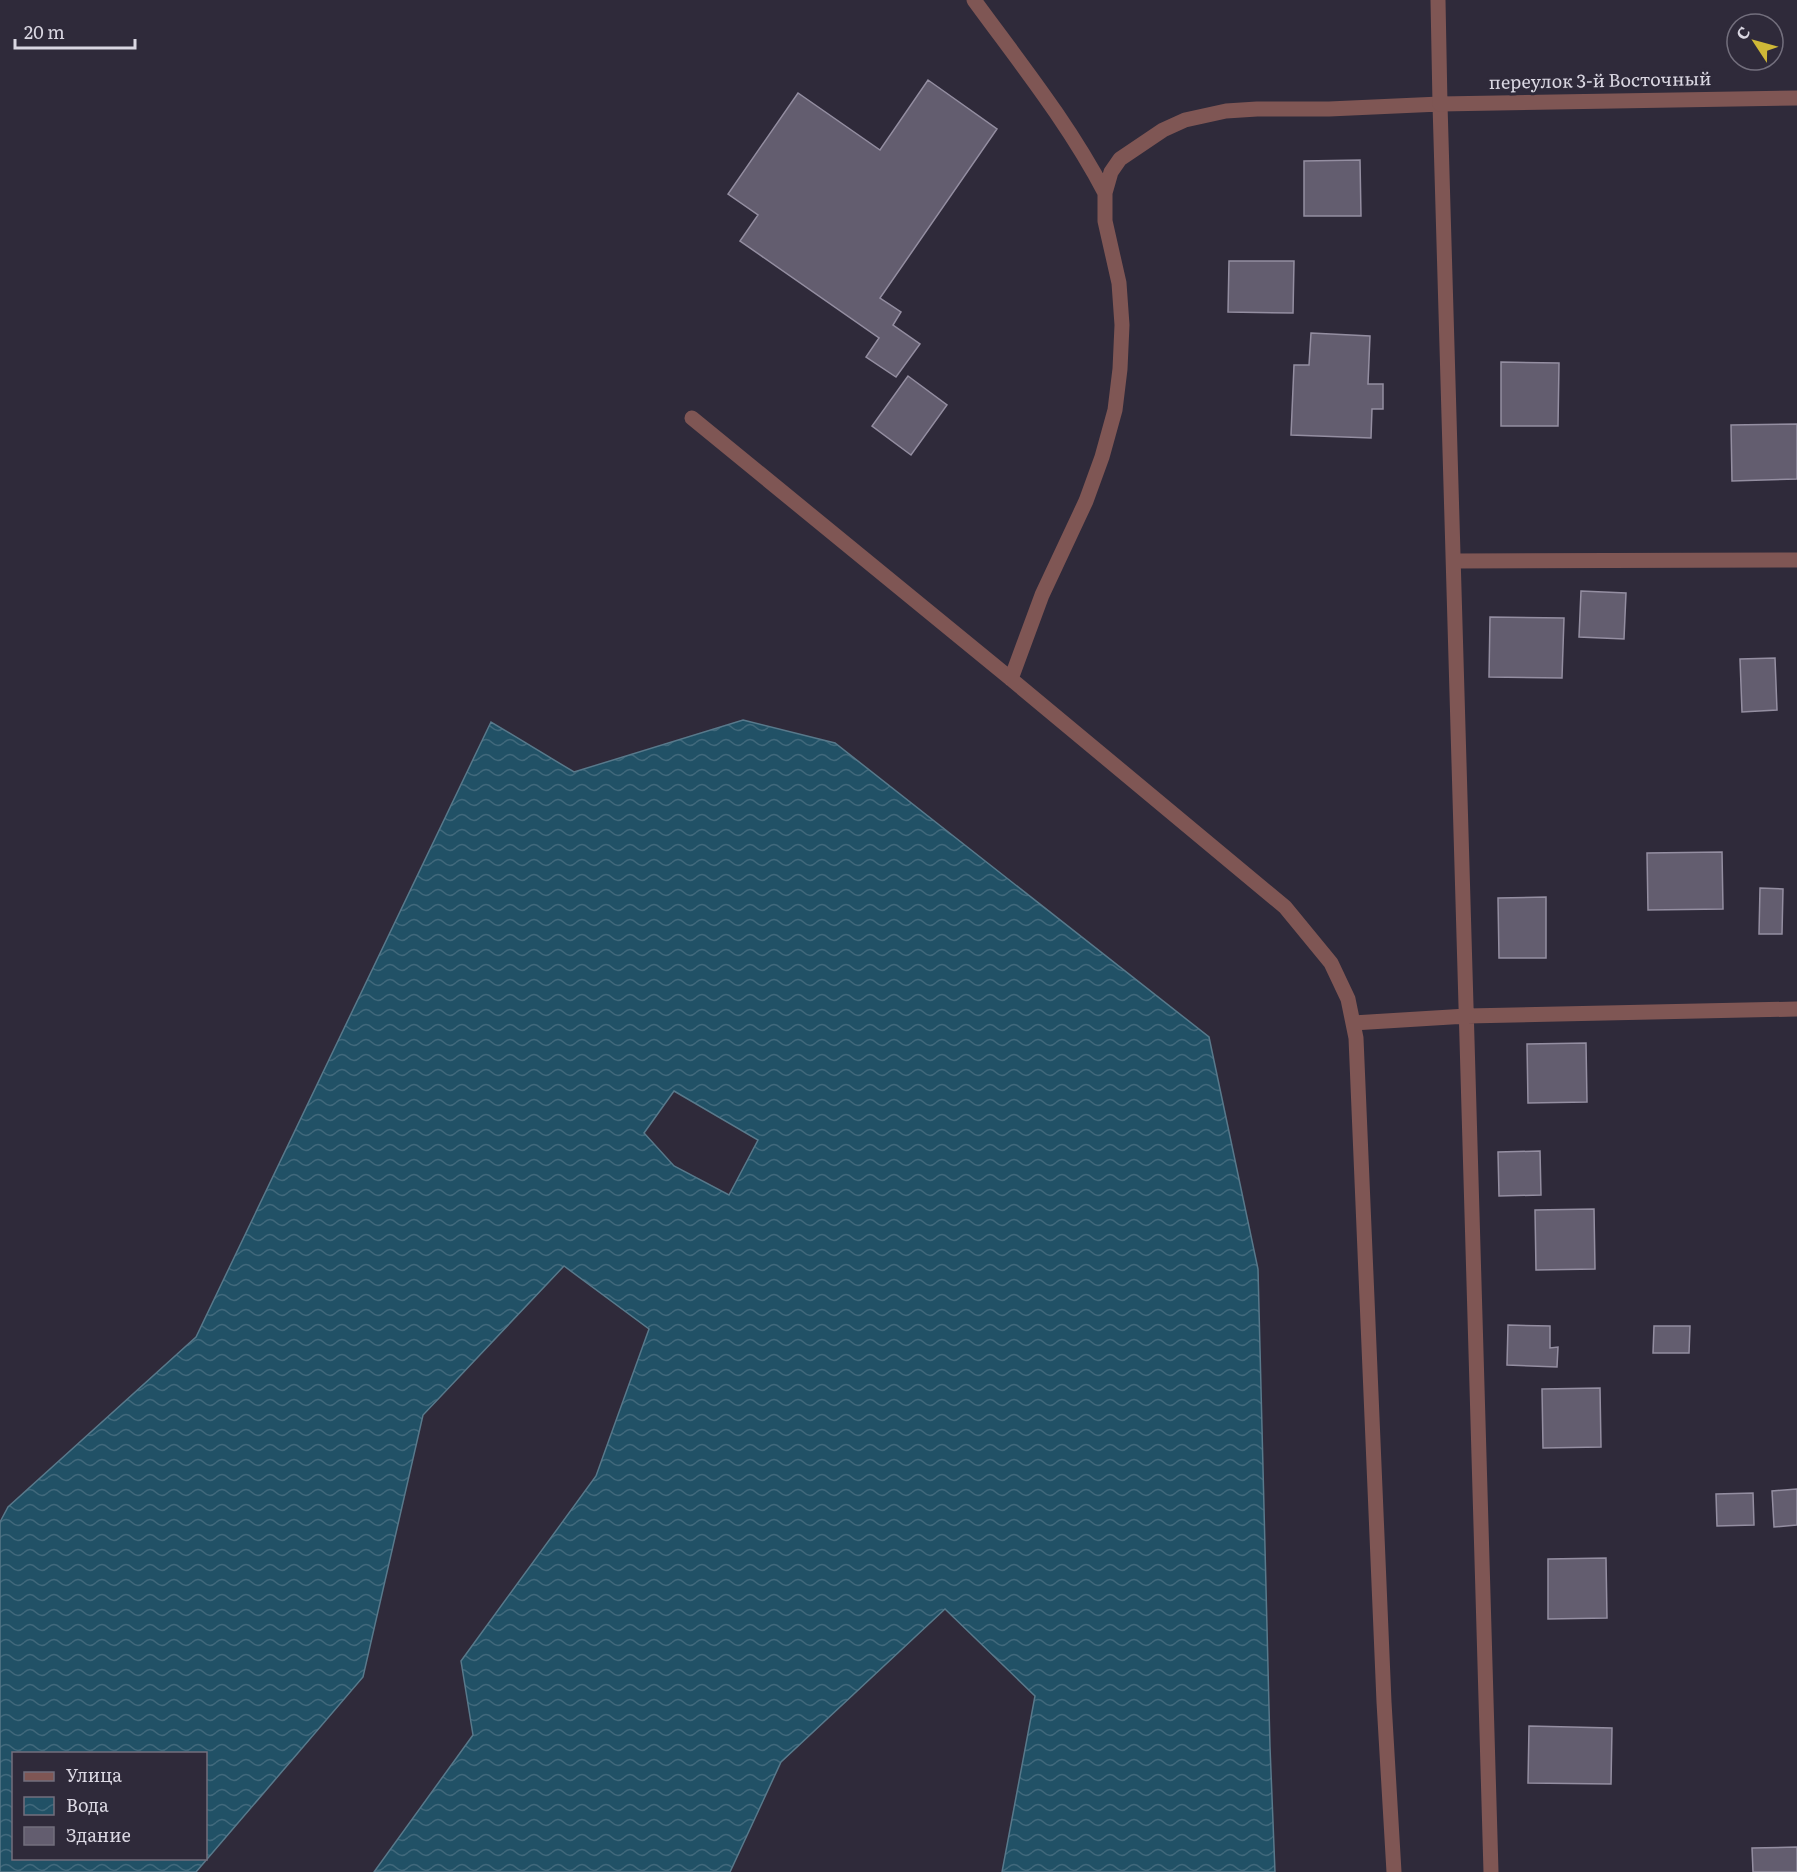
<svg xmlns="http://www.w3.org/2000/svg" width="1797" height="1872" viewBox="0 0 1797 1872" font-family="Literata,serif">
	<defs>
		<pattern id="water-waves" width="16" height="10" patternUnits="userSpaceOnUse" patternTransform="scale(1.5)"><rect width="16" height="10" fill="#215166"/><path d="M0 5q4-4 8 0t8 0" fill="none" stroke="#41697c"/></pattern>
	</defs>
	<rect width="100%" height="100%" fill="#2f2a3a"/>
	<!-- water -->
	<path fill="url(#water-waves)" stroke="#58798b" stroke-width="1.5" fill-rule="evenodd" d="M 743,720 L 835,743 L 1209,1037 L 1258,1269 L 1270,1747 L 1275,1872 L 1002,1872 L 1035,1696 L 945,1609 L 781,1762 L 730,1872 L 374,1872 L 473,1735 L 461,1661 L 596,1476 L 649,1329 L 564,1266 L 423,1415 L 363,1677 L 196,1872 L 0,1872 L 0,1522 L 8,1507 L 196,1337 L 491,722 L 574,772 ZM 674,1091 L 758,1140 L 729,1195 L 674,1166 L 644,1133 ZM 14,1754 L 206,1754 L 206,1858 L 14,1858 Z"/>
	<!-- building -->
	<path fill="#635d6f" stroke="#948ea1" stroke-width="1.5" d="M 928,80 L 997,129 L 880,298 L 901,312 L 893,325 L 920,344 L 896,377 L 866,357 L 879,338 L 740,241 L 758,215 L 728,194 L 798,93 L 880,150 Z
		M 1360,160 L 1361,216 L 1304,216 L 1304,161 Z
		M 1229,261 L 1294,261 L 1293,313 L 1228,312 Z
		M 1311,333 L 1370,336 L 1368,384 L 1383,384 L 1383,409 L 1372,409 L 1371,438 L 1291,435 L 1294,365 L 1309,365 Z
		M 1501,362 L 1559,363 L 1558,426 L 1501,426 Z
		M 908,376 L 947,405 L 911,455 L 872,426 Z
		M 1797,424 L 1797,479 L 1732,481 L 1731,425 Z
		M 1581,591 L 1626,593 L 1624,639 L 1579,637 Z
		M 1490,617 L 1564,618 L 1562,678 L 1489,677 Z
		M 1775,658 L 1777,710 L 1742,712 L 1740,659 Z
		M 1722,852 L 1723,909 L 1648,910 L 1647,853 Z
		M 1760,888 L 1783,889 L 1782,934 L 1759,934 Z
		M 1546,897 L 1546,958 L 1499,958 L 1498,898 Z
		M 1586,1043 L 1587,1102 L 1528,1103 L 1527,1044 Z
		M 1540,1151 L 1541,1195 L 1499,1196 L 1498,1152 Z
		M 1594,1209 L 1595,1269 L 1536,1270 L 1535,1210 Z
		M 1508,1325 L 1550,1326 L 1550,1348 L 1558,1347 L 1557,1367 L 1507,1365 Z
		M 1654,1326 L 1690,1326 L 1689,1353 L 1653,1353 Z
		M 1600,1388 L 1601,1447 L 1543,1448 L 1542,1389 Z
		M 1797,1489 L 1797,1525 L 1774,1527 L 1772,1491 Z
		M 1753,1493 L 1754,1525 L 1717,1526 L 1716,1494 Z
		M 1606,1558 L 1607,1618 L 1548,1619 L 1548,1559 Z
		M 1529,1726 L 1612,1728 L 1611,1784 L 1528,1783 Z
		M 1797,1847 L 1797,1872 L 1753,1872 L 1752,1848 Z"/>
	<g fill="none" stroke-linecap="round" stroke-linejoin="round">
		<!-- lane -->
		<path stroke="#7f5654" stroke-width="15" d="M 974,0 C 1020,63 1069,124 1105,193
			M 692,418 L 1011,679 L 1285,907 L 1331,963 L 1348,999 L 1356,1038 L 1384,1702 L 1394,1872
			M 1454,561 L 1797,560
			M 1011,679 L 1042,595 L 1086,501 L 1102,457 L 1115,410 L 1120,369 L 1122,325 L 1119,283 L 1105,221 L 1105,193 L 1111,172 L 1120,159 L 1163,130 L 1185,120 L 1226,111 L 1257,109 L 1329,109 L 1440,104 L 1491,1872
			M 1353,1023 L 1467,1016 L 1797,1009"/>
		<!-- street -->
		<path stroke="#7f5654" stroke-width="15" d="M 1438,0 L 1440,104 L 1797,98"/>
	</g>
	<g text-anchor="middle" stroke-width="6" stroke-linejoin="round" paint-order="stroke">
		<!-- street labels -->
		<g font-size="18" fill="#dad7e2" stroke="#2f2a3a">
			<text transform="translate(1600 81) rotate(-1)" y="6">переулок 3-й Восточный</text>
		</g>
	</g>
	<!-- legend -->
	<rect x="12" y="1752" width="195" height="108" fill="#2f2a3a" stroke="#736f7d" stroke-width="1.5"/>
	<rect x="24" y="1772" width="30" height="9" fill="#7f5654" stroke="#736f7d" stroke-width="1.5"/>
	<text x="66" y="1782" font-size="18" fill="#dad7e2">Улица</text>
	<rect x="24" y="1797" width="30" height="18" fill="url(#water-waves)" stroke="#736f7d" stroke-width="1.5"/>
	<text x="66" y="1812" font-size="18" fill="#dad7e2">Вода</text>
	<rect x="24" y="1827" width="30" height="18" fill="#635d6f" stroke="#736f7d" stroke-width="1.5"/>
	<text x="66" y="1842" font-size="18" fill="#dad7e2">Здание</text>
	<!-- north arrow -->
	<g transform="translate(1755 42) rotate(306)"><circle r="28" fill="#2f2a3a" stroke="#736f7d" stroke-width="1.5"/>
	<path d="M0-4.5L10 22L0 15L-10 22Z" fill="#cfb837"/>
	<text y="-9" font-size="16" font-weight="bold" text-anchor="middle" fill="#dad7e2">С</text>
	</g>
	<!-- scale -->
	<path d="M15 39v9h120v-9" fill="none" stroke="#dad7e2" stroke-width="3"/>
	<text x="24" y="39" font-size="18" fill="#dad7e2" stroke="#2f2a3a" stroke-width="4.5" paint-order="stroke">20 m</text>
</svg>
